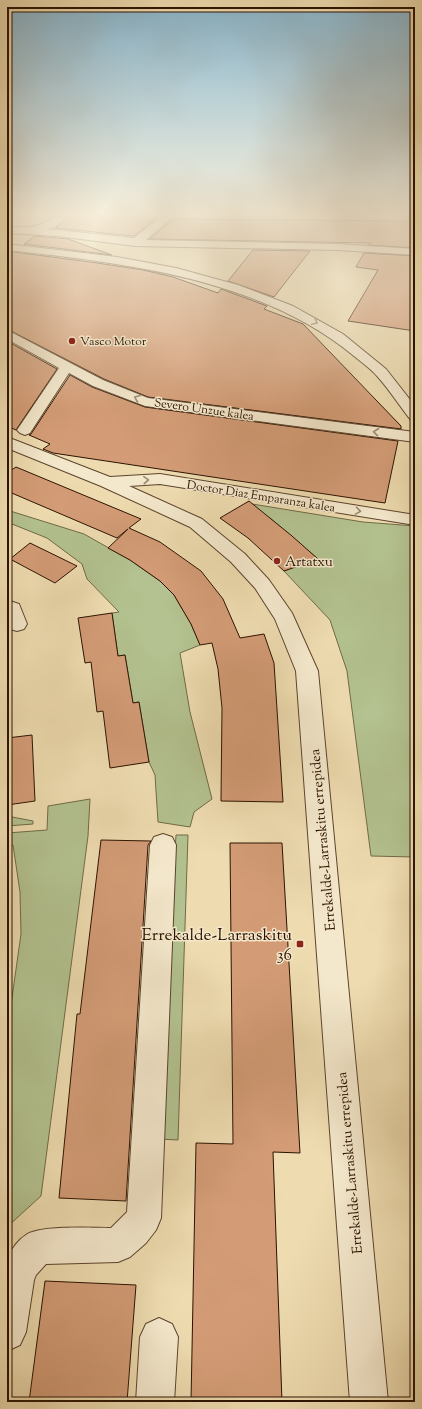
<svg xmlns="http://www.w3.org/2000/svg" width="422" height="1409" viewBox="0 0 422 1409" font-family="'Sorts Mill Goudy',serif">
	<rect width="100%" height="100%" fill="#eedcb0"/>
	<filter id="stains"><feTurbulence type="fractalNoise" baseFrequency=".005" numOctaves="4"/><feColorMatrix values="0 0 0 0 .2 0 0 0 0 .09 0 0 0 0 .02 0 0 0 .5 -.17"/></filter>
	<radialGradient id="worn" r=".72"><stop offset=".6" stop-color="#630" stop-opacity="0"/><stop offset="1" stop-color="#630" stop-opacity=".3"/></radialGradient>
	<!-- green -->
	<path fill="#b3c290" stroke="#706a48" d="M 246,503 L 363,522 L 415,526 L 415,857 L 371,856 L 347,671 L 330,620 L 284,571 L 318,559 L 270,518 Z
		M 7,510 L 84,534 L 130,560 L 160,581 L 174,595 L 191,624 L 200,645 L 180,653 L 190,712 L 212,799 L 194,812 L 190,827 L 158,822 L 155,775 L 149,762 L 139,702 L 133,703 L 125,655 L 118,656 L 112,613 L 119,612 L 87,579 L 82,564 L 47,538 L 7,522 Z
		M 90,799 L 88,836 L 41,1196 L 7,1227 L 7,1033 L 21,934 L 20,892 L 13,845 L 7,844 L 7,833 L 47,830 L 48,806 Z
		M 7,816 L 33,821 L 33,824 L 7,826 Z
		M 176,835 L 188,835 L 178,1140 L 158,1139 Z"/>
	<!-- building -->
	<path fill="#d39c76" stroke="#2c1201" d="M 72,213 L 159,213 L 153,218 L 157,218 L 134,236 L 56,228 Z
		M 173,219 L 415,221 L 415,248 L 369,245 L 370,243 L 150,239 Z
		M 35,236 L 68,239 L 112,255 L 24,244 Z
		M 253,250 L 310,251 L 274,297 L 228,281 Z
		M 14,252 L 97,263 L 143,270 L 173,277 L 218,293 L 221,289 L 267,306 L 264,309 L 303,324 L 401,426 L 401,429 L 148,397 L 104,379 L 7,329 L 7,257 Z
		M 364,253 L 415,256 L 415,331 L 348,321 L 378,270 L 356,267 Z
		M 7,341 L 57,369 L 16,430 L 7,426 Z
		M 70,375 L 92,387 L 145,407 L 398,441 L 385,503 L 53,453 L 43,449 L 50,444 L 29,435 L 31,434 Z
		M 16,467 L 141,519 L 129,528 L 160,542 L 201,571 L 223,599 L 240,638 L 264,634 L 274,663 L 283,802 L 221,801 L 222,708 L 218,669 L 212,643 L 200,645 L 191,624 L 174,595 L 160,581 L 130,560 L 108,548 L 128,529 L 117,538 L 7,491 L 7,473 Z
		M 249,501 L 292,536 L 318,559 L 284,571 L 248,538 L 220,518 Z
		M 30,543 L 77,566 L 55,583 L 10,559 Z
		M 112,613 L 118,656 L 125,655 L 133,703 L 139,702 L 149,762 L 110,768 L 103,711 L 97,712 L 91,662 L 85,663 L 78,618 Z
		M 32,735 L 35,801 L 7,805 L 7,738 Z
		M 101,840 L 151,841 L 148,845 L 126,1201 L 59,1198 L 77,1014 L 80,1014 Z
		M 230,843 L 282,843 L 300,1153 L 273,1152 L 282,1402 L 191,1402 L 196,1143 L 233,1144 Z
		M 45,1281 L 136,1285 L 127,1402 L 29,1402 Z"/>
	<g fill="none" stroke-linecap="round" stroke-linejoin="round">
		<defs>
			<path id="minor" d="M 60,213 L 71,213 L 55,227 L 47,229 L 134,238 L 166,213 L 177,213 L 146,240 L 338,244 L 415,249 L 415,255 L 338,250 L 135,246 L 57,236 L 7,233 L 7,227 C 31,228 40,228 60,213 Z
				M 7,244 L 117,257 L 176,268 L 238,285 L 293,306 L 343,334 L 386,369 L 415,406 L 415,421 L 410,419 C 399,405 389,389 377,376 C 370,368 361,362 354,356 C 260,278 124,263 7,250 Z
				M 7,330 L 103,380 L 148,398 L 415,432 L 415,442 L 145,406 L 93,386 L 69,373 L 30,433 L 25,435 L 20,433 L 17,430 L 59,368 L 7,339 Z
				M 7,437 L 110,477 L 160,474 L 409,514 L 415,513 L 415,523 L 409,524 L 160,484 L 129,486 L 202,519 L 245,554 L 269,580 L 292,613 L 318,671 L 388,1402 L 350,1402 L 296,671 L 275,619 L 255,588 L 231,562 L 190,527 L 101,486 L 7,448 Z
				M 7,600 L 19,604 L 27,624 L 24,629 L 17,631 L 10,629 L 7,624 Z
				M 163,834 L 172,837 L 176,845 L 161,1218 L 156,1230 L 146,1243 L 130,1257 L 118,1262 L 46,1264 L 36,1275 L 34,1280 L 26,1332 L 20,1345 L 7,1351 L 7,1259 C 11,1250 18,1240 26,1235 C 40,1225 92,1228 111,1228 L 127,1212 L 150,845 L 154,837 Z
				M 159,1318 L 172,1324 L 178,1337 L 174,1402 L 136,1402 L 140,1337 L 146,1324 Z"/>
		</defs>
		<!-- minor casing -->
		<use href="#minor" stroke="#5c442d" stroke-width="2"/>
		<!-- minor -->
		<use href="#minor" fill="#f4e8cc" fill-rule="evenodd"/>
	</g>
	<!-- one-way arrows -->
	<defs><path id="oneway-chevron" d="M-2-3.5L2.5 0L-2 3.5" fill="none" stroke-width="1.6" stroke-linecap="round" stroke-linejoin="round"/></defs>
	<g stroke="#9a8871">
		<use href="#oneway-chevron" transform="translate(315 322) rotate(25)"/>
		<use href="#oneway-chevron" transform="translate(137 398) rotate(-158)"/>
		<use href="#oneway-chevron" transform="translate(376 432) rotate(-172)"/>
		<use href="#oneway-chevron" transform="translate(146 480) rotate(-3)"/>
		<use href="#oneway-chevron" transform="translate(358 511) rotate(9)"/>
	</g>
	<!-- sky -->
	<linearGradient id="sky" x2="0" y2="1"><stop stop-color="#88b7d0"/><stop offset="0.52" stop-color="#f7efdb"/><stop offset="1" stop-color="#f7efdb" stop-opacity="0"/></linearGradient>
	<rect width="422" height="410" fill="url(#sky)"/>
	<!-- markers -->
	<g fill="#8f2418" stroke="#f4e8cc" stroke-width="1.5">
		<circle cx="72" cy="341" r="4"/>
		<circle cx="277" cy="561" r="4"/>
		<rect x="296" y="940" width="8" height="8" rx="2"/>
	</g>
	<g text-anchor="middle" stroke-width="3" stroke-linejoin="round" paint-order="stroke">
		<!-- far-poi labels -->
		<g font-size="12" fill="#2c1201" stroke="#f4e8cc" text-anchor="start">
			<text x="80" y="345">Vasco Motor</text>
		</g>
		<!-- far-street labels -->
		<g font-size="12" fill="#2c1201" stroke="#f4e8cc">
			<text transform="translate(204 409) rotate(8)" y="4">Severo Unzue kalea</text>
			<text transform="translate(261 496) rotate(9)" y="4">Doctor Diaz Emparanza kalea</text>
		</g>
		<!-- poi labels -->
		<g font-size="14" fill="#2c1201" stroke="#f4e8cc" text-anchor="start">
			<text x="285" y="566">Artatxu</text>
		</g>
		<!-- street labels -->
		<g font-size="14" fill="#2c1201" stroke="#f4e8cc">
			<text transform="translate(322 840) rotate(-95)" y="5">Errekalde-Larraskitu errepidea</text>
			<text transform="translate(349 1163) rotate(-95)" y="5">Errekalde-Larraskitu errepidea</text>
		</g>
		<!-- near-poi labels -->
		<g font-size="17" fill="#2c1201" stroke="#f4e8cc" text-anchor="end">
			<text x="292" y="940">Errekalde-Larraskitu<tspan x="292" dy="20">36</tspan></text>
		</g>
	</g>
	<!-- margin -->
	<rect width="422" height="1409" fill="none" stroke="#eedcb0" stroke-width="24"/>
	<rect x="8" y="8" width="406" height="1393" fill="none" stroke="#2c1201" stroke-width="2"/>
	<rect x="12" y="12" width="398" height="1385" fill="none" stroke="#2c1201"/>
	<rect width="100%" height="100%" filter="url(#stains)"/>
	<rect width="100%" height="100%" fill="url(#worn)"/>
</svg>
